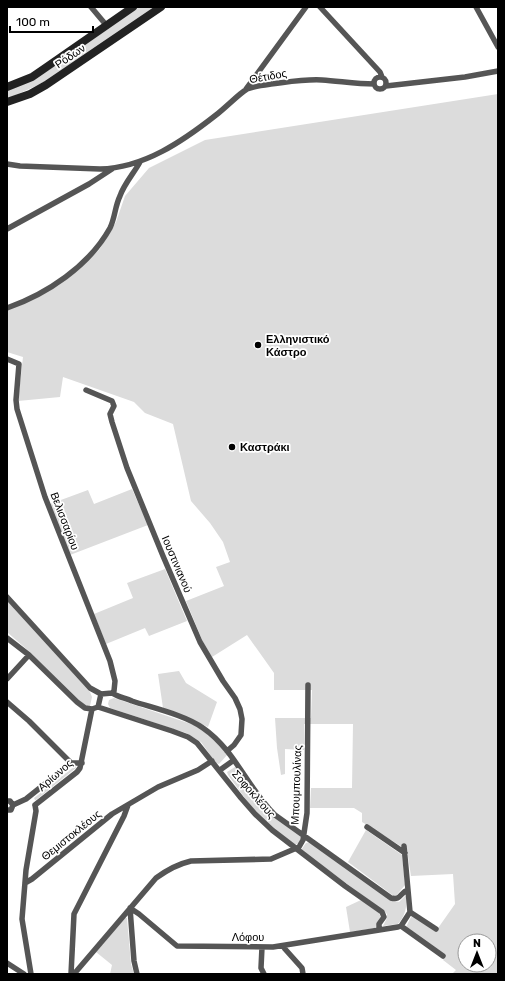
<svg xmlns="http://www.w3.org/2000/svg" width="505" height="981" viewBox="0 0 505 981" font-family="Rubik,sans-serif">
	<rect width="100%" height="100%" fill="#fff"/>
	<!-- green -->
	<path fill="#dcdcdc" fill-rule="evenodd" d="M 139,7 L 157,7 L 62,72 L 38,85 L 7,99 L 7,90 L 28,82 L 49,70 Z
		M 498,94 L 498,974 L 452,974 L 456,970 L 443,960 L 445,956 L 406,927 L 412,915 L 436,931 L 455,904 L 453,874 L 411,876 L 407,850 L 362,822 L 362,813 L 354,808 L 310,808 L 311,788 L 352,788 L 353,724 L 304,724 L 304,750 L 285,749 L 285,774 L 281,775 L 277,748 L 275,718 L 311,718 L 312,690 L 274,690 L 274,673 L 247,635 L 212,657 L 203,642 L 186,601 L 224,586 L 216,567 L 230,562 L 223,542 L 210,523 L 191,501 L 173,424 L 145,413 L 134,402 L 63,377 L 60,397 L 18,401 L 23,357 L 7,352 L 7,310 L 59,285 L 99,250 L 116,222 L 125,196 L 149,168 L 205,140 ZM 465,941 L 489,941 L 489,965 L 465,965 Z
		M 132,489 L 148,525 L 70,555 L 50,504 L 88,490 L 94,504 Z
		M 165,569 L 187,621 L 149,636 L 145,628 L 106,644 L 94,614 L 133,598 L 127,583 Z
		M 7,601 L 90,692 L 92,697 L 90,706 L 85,706 L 31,653 L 7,632 Z
		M 179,671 L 186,683 L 217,702 L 208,727 L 189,718 L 163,708 L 158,674 Z
		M 114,698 L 194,725 L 207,734 L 228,754 L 219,764 L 216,763 L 201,742 L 186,733 L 110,708 L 108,704 L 109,700 Z
		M 75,766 L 76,766 L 76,768 L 36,800 L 35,800 L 34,798 Z
		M 235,767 L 237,768 L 264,806 L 301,836 L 299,843 L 295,845 L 269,826 L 253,809 L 228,775 L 227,772 Z
		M 366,830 L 402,855 L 405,885 L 395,897 L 348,862 Z
		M 310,842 L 392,900 L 399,902 L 406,895 C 407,907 406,914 398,924 L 383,926 L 387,918 L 387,914 L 384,911 L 301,850 L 306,843 Z
		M 361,900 L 379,913 L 381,917 L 375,928 L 350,932 L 346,907 Z
		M 125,918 L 127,918 L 131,964 L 134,974 L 110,974 L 112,965 L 96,952 Z"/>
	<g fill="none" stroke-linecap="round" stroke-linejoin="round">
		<!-- street -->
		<path stroke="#555" stroke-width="5.5" d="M 91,7 L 107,26
			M 320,7 L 380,72 L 382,77
			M 476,7 L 498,47
			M374 83a6 6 0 1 1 12 0a6 6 0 1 1-12 0Z
			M 386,86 L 465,77 L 498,71
			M 246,89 L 306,7
			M 7,164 L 20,166 L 100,169 C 144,168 183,141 216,115 C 224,109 240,93 247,89 C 254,86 263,85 271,84 C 288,82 305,79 322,80 C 339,81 356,84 374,84
			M 7,229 L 89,184 L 112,169
			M 7,308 C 47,294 89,266 110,228 C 115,218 115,206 120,196 C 124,184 134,173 140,162
			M 7,359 L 19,364 L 16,400 L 17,409 L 45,497 L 110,661 L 115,681 L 114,691 L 112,693
			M 86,390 L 112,401 L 114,406 L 110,414 L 112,422 L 127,468 L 163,556 L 200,642 L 223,681 L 235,698 L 240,709 L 242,719 L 241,735 L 234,745 L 227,751
			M 7,597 L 90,688 L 101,694 L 112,693 C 118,697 125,698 132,701 C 153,708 185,715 203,728 C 235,750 248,789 275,815 L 391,898 C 401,901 400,892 408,890
			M 7,638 L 29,655 L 77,702 L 85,708 L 92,709
			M 7,679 L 29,655
			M 7,702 L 29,721 L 71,763
			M 98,707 L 172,731 L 188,737 L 197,743 L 241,798 L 255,814 L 272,830 L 345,886 L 382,912 L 384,917 L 379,924 L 379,930
			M 98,707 L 101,694
			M 220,770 L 234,760
			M 7,801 L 10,801 L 13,805 L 11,810 L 7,810
			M 13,805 L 26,799 L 71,763 L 82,763
			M 35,805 L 77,772 L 80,768 L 92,709 L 98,707
			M 367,827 L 405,853
			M 25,883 L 32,879 L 112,814 L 158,787 L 198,770 L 212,761
			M 130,908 L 139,914 L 177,946 L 273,947 L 398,927 L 401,926 L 410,912 L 404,846
			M 130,908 L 134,961 L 137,974
			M 410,912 L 436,929
			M 401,926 L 443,956
			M 283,946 L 285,949 L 302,968 L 303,974
			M 262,947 L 261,968 L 264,974
			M 7,963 L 24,974
			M 31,974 L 22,919 L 26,870 L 36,811 L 35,805
			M 71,974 L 74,914 L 124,816 L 128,805
			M 74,974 L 156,878 C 167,870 178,864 191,861 L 271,859 L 299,847 L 303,840 L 307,813 L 308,685"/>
		<!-- secondary -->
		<path stroke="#222" stroke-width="8" d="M 7,87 L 32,77 L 48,66 L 133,7
			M 7,102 L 30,94 L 46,85 L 161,7"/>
	</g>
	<!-- markers -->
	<g fill="#000" stroke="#fff" stroke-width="1.5">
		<circle cx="258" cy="345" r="4"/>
		<circle cx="232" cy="447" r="4"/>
	</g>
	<g text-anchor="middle" stroke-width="3.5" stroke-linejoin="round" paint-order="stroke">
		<!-- street labels -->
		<g font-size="11" fill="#000" stroke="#fff">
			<text transform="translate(70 56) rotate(-34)" y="4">Ρόδων</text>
			<text transform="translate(268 76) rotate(-10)" y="4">Θέτιδος</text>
			<text transform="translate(65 521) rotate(69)" y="4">Βελισσαρίου</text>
			<text transform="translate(177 564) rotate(67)" y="4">Ιουστινιανού</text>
			<text transform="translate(55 775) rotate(-41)" y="4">Αρίωνος</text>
			<text transform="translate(296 785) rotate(-88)" y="4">Μπουμπουλίνας</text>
			<text transform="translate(254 794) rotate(49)" y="4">Σοφοκλέους</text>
			<text transform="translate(71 835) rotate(-39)" y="4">Θεμιστοκλέους</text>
			<text x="248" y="941">Λόφου</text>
		</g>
		<!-- poi labels -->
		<g font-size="11" font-weight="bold" fill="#000" stroke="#fff" text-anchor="start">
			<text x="266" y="343">Ελληνιστικό<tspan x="266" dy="13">Κάστρο</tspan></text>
			<text x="240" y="451">Καστράκι</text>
		</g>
	</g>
	<!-- border -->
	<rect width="505" height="981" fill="none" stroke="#000000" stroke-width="16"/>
	<!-- north arrow -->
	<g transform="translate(477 953)"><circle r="19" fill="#ffffff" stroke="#999999"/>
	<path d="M0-3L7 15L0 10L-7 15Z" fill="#000000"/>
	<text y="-6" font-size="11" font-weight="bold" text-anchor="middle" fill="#000000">N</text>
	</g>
	<!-- scale -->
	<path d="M10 26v6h83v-6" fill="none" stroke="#000000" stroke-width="2"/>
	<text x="16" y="26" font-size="12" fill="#000000" stroke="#ffffff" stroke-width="3" paint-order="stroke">100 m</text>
</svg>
